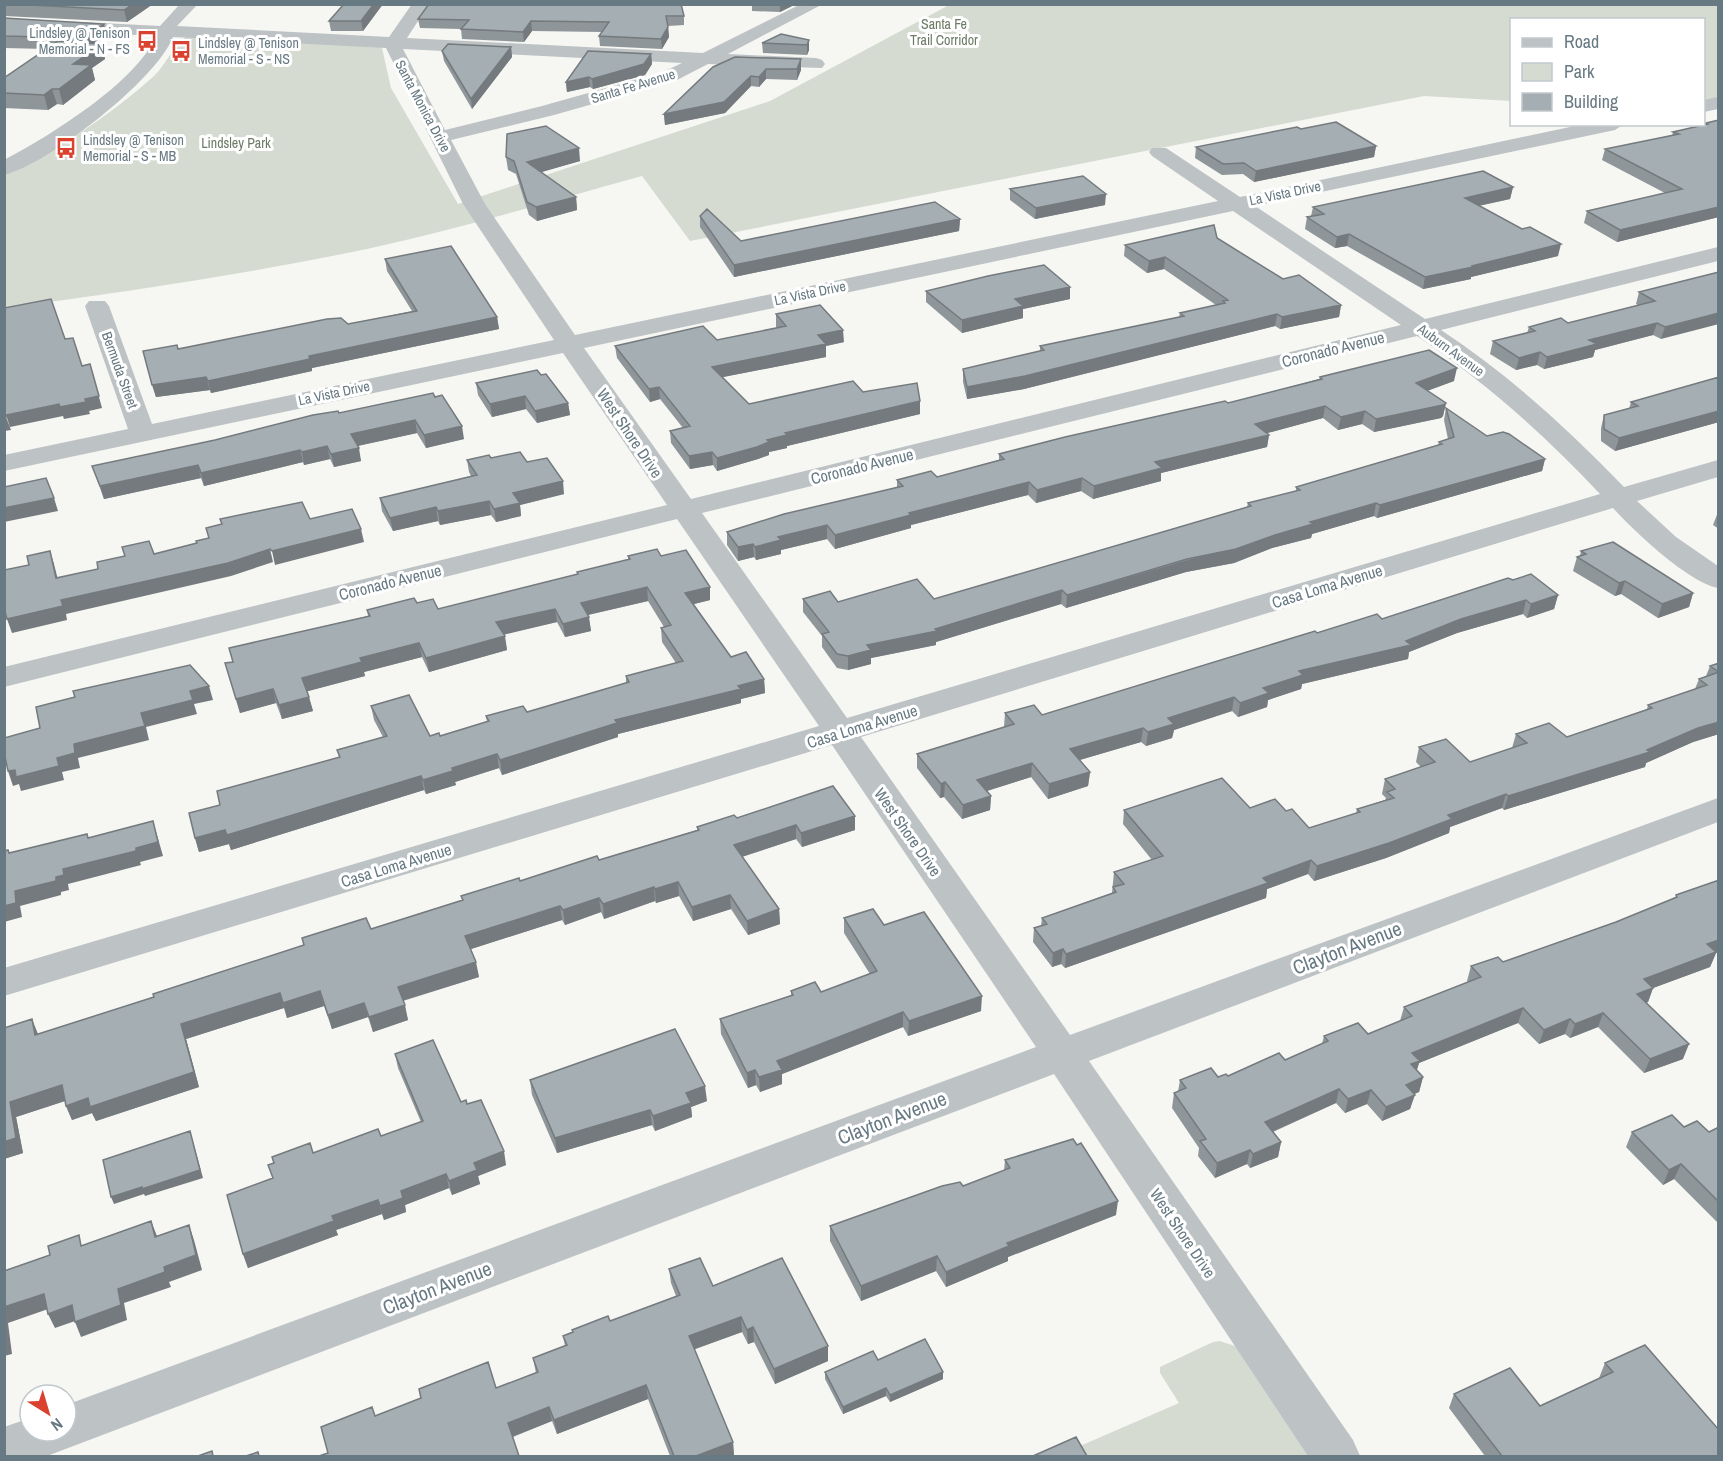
<svg xmlns="http://www.w3.org/2000/svg" width="1723" height="1461" viewBox="0 0 1723 1461" font-family="'Archivo Narrow',sans-serif">
	<rect width="100%" height="100%" fill="#f6f6f3"/>
	<!-- green -->
	<path fill="#d6dbd2" d="M 949,5 L 1718,5 L 1718,98 L 1704,101 L 1704,20 L 1512,20 L 1511,101 L 1424,96 L 690,241 L 642,176 C 551,201 460,229 367,249 C 247,274 126,292 5,308 L 4,174 C 60,149 109,116 154,76 C 165,66 175,43 186,37 L 376,45 L 382,48 L 391,88 L 458,204 L 770,101 Z
		M 1220,1341 L 1235,1346 L 1247,1358 L 1313,1456 L 1057,1456 L 1179,1403 L 1160,1373 L 1160,1367 L 1213,1342 Z"/>
	<g fill="none" stroke-linecap="round" stroke-linejoin="round">
		<!-- minor -->
		<path fill="#bdc2c4" fill-rule="evenodd" d="M 180,4 L 198,4 L 177,26 L 389,37 L 412,4 L 429,4 L 407,38 L 703,53 L 801,4 L 823,4 L 728,54 L 816,58 L 822,60 L 825,64 L 822,68 L 708,64 L 677,80 L 554,115 L 451,140 L 485,204 L 575,335 L 1218,201 L 1152,156 L 1149,152 L 1152,148 L 1166,148 L 1240,197 L 1584,124 L 1624,124 L 1615,130 L 1255,206 L 1425,319 L 1718,247 L 1718,261 L 1441,330 C 1508,374 1568,429 1624,487 L 1718,460 L 1718,477 L 1637,501 L 1676,537 L 1718,566 L 1718,588 C 1688,582 1635,532 1613,508 L 861,737 L 1070,1035 L 1718,798 L 1718,822 L 1089,1061 L 1353,1440 L 1360,1456 L 1308,1456 L 1054,1074 L 47,1456 L 4,1456 L 4,1427 L 30,1418 L 30,1431 L 66,1431 L 66,1405 L 1036,1047 L 832,745 L 4,996 L 4,968 L 819,726 L 677,519 L 4,687 L 4,667 L 667,505 L 563,353 L 4,471 L 4,455 L 128,429 L 85,306 L 89,301 L 105,301 L 109,306 L 152,424 L 554,340 L 463,204 L 386,48 L 173,37 C 157,79 49,164 4,175 L 4,160 C 48,137 137,82 156,36 L 4,28 L 4,18 L 160,26 ZM 403,49 L 682,63 L 663,72 L 542,106 L 445,130 ZM 1233,211 L 1401,325 L 691,499 L 584,348 ZM 1417,336 C 1484,381 1545,435 1600,494 L 847,718 L 702,513 Z
			M 1718,97 L 1718,109 L 1704,112 L 1704,100 Z"/>
	</g>
	<!-- wall -->
	<path fill="#8e9699" d="M 4,4 L 153,4 L 127,22 L 4,16 Z
		M 383,4 L 363,31 L 331,31 L 329,21 Z
		M 752,4 L 793,4 L 792,6 L 780,12 L 752,11 Z
		M 684,16 L 684,25 L 668,26 L 669,37 L 662,49 L 600,46 L 599,36 L 602,32 L 532,31 L 524,42 L 462,39 L 461,29 L 420,28 L 418,19 Z
		M 4,18 L 107,36 L 96,43 L 102,44 L 105,59 L 92,68 L 95,80 L 63,105 L 57,104 L 48,110 L 4,108 L 4,78 L 47,49 L 4,48 Z
		M 809,40 L 809,50 L 807,55 L 763,53 L 762,43 Z
		M 511,47 L 512,57 L 472,109 L 444,61 L 442,51 Z
		M 651,54 L 652,64 L 645,75 L 593,89 L 590,87 L 567,92 L 566,82 Z
		M 735,57 L 801,59 L 801,70 L 797,80 L 766,79 L 759,87 L 751,86 L 725,113 L 665,125 L 664,114 Z
		M 1719,120 L 1719,217 L 1617,242 L 1584,223 L 1587,211 L 1665,193 L 1602,160 L 1605,149 L 1672,136 L 1673,132 L 1705,125 L 1706,123 Z
		M 1301,129 L 1376,146 L 1374,157 L 1254,182 L 1243,174 L 1222,175 L 1195,158 L 1196,147 Z
		M 506,157 L 580,161 L 541,172 L 576,197 L 577,210 L 537,221 L 529,215 L 516,174 L 508,170 Z
		M 1513,187 L 1510,199 L 1479,206 L 1558,256 L 1471,277 L 1471,279 L 1423,289 L 1347,246 L 1335,248 L 1305,229 L 1307,217 L 1311,216 L 1313,207 Z
		M 1010,189 L 1105,205 L 1035,219 L 1010,200 Z
		M 700,216 L 741,241 L 960,219 L 959,231 L 734,277 L 700,227 Z
		M 1217,238 L 1283,279 L 1341,305 L 1339,317 L 1280,329 L 1275,326 L 1024,389 L 967,399 L 963,382 L 963,369 L 1040,351 L 1040,346 L 1179,317 L 1180,313 L 1216,305 L 1164,269 L 1147,273 L 1124,256 L 1125,245 Z
		M 385,259 L 497,317 L 499,329 L 312,368 L 312,371 L 211,393 L 210,390 L 156,397 L 143,351 L 178,349 L 348,324 L 412,311 L 387,271 Z
		M 1719,272 L 1661,339 L 1653,335 L 1595,350 L 1593,357 L 1544,369 L 1537,365 L 1516,370 L 1490,354 L 1493,341 L 1527,333 L 1529,327 L 1568,323 L 1638,305 L 1636,304 L 1639,292 Z
		M 1070,287 L 1070,299 L 1023,309 L 1023,318 L 962,333 L 926,302 L 926,291 Z
		M 776,314 L 844,342 L 826,346 L 826,357 L 723,377 L 749,404 L 863,392 L 920,414 L 787,446 L 787,448 L 769,452 L 769,455 L 758,459 L 717,471 L 713,465 L 690,469 L 671,443 L 670,431 L 683,428 L 660,399 L 650,402 L 617,358 L 615,346 L 717,340 L 777,328 L 776,327 Z
		M 541,375 L 568,403 L 570,415 L 537,423 L 526,409 L 492,417 L 478,395 L 476,383 Z
		M 1320,377 L 1454,381 L 1427,391 L 1446,403 L 1443,416 L 1441,418 L 1374,432 L 1362,424 L 1338,430 L 1323,418 L 1267,433 L 1269,435 L 1267,447 L 1161,473 L 1161,481 L 1093,499 L 1081,491 L 1036,503 L 1028,495 L 911,525 L 911,528 L 835,549 L 827,539 L 781,550 L 781,554 L 756,560 L 754,557 L 738,561 L 727,545 L 727,532 L 897,487 L 897,480 L 937,477 L 999,460 L 999,454 L 1228,403 L 1319,379 Z
		M 1719,377 L 1719,422 L 1615,451 L 1601,441 L 1601,428 L 1604,415 L 1629,409 L 1631,402 Z
		M 433,393 L 464,439 L 426,448 L 417,433 L 357,446 L 361,461 L 334,467 L 330,459 L 304,465 L 303,462 L 204,486 L 201,478 L 104,499 L 92,466 L 215,440 Z
		M 1446,408 L 1487,436 L 1545,459 L 1542,471 L 1377,518 L 1374,516 L 1312,534 L 1311,538 L 1272,548 L 1234,563 L 1186,572 L 1066,608 L 1061,604 L 936,642 L 936,645 L 871,658 L 871,664 L 848,670 L 837,668 L 822,647 L 822,636 L 803,612 L 803,599 L 838,602 L 934,599 L 1247,507 L 1248,503 L 1296,491 L 1296,487 L 1438,445 L 1439,442 L 1448,439 L 1444,420 Z
		M 491,458 L 527,462 L 564,494 L 520,505 L 521,516 L 496,522 L 491,515 L 440,525 L 438,521 L 393,531 L 382,511 L 380,498 L 471,476 L 469,472 L 467,460 Z
		M 1718,512 L 1719,512 L 1719,529 L 1713,525 Z
		M 1581,551 L 1693,593 L 1689,607 L 1658,618 L 1621,594 L 1615,596 L 1573,571 L 1577,557 L 1580,556 Z
		M 628,556 L 661,556 L 710,600 L 694,604 L 731,657 L 764,679 L 765,693 L 741,699 L 741,703 L 618,734 L 618,737 L 502,775 L 499,768 L 455,782 L 456,785 L 426,794 L 424,790 L 231,850 L 229,844 L 199,852 L 195,838 L 220,805 L 339,757 L 337,750 L 383,737 L 374,720 L 371,706 L 430,736 L 440,736 L 487,722 L 486,716 L 527,712 L 626,683 L 626,676 L 676,663 L 662,642 L 661,628 L 664,627 L 648,601 L 588,615 L 591,631 L 565,637 L 557,622 L 504,634 L 507,650 L 429,672 L 422,657 L 364,672 L 365,676 L 307,691 L 313,711 L 282,719 L 276,703 L 240,713 L 225,663 L 233,662 L 229,648 L 368,616 L 367,610 L 417,603 L 438,609 L 577,574 L 577,572 L 628,560 Z
		M 1558,595 L 1554,609 L 1527,618 L 1523,614 L 1457,633 L 1409,652 L 1408,659 L 1302,684 L 1301,689 L 1268,700 L 1267,707 L 1238,717 L 1232,711 L 1174,730 L 1172,738 L 1146,746 L 1141,742 L 1080,760 L 1090,772 L 1088,786 L 1048,799 L 1031,777 L 987,791 L 991,796 L 990,810 L 962,819 L 944,797 L 940,798 L 917,768 L 917,754 L 1004,727 L 1005,713 L 1042,715 L 1317,633 L 1382,619 Z
		M 1719,663 L 1719,734 L 1693,742 L 1646,763 L 1645,767 L 1504,810 L 1502,808 L 1450,827 L 1449,833 L 1386,858 L 1314,881 L 1308,874 L 1267,889 L 1266,898 L 1065,968 L 1061,964 L 1052,967 L 1033,942 L 1034,928 L 1041,926 L 1042,918 L 1112,893 L 1114,872 L 1152,860 L 1123,824 L 1124,810 L 1250,808 L 1286,811 L 1309,828 L 1356,814 L 1357,809 L 1385,800 L 1386,798 L 1382,794 L 1385,779 L 1421,767 L 1416,762 L 1419,747 L 1470,762 L 1512,748 L 1516,734 L 1567,737 L 1647,709 L 1648,705 L 1695,689 L 1699,679 L 1706,676 L 1710,666 Z
		M 855,816 L 855,830 L 802,847 L 796,839 L 742,857 L 779,909 L 780,924 L 748,935 L 731,909 L 693,921 L 679,896 L 656,903 L 655,901 L 604,919 L 601,912 L 565,925 L 562,920 L 471,949 L 479,977 L 403,1001 L 408,1020 L 373,1032 L 368,1017 L 332,1029 L 324,1006 L 287,1018 L 284,1008 L 186,1039 L 199,1087 L 96,1121 L 92,1113 L 72,1120 L 66,1106 L 65,1101 L 16,1117 L 23,1153 L 4,1159 L 38,1034 L 154,997 L 304,945 L 302,938 L 371,929 L 462,900 L 461,896 L 599,860 L 697,830 L 697,827 L 737,818 Z
		M 1719,880 L 1719,952 L 1716,953 L 1710,967 L 1653,988 L 1648,1002 L 1646,1003 L 1683,1059 L 1644,1073 L 1598,1027 L 1570,1038 L 1565,1034 L 1539,1044 L 1518,1023 L 1419,1063 L 1417,1070 L 1423,1077 L 1419,1092 L 1414,1094 L 1410,1109 L 1382,1121 L 1367,1104 L 1345,1113 L 1336,1103 L 1273,1132 L 1281,1142 L 1278,1157 L 1250,1168 L 1247,1164 L 1215,1178 L 1198,1156 L 1199,1148 L 1172,1108 L 1174,1093 L 1178,1092 L 1180,1080 L 1228,1076 L 1285,1060 L 1322,1044 L 1324,1036 L 1368,1034 L 1400,1021 L 1404,1007 L 1468,982 L 1467,981 L 1471,966 L 1503,962 L 1616,922 L 1675,898 L 1676,895 Z
		M 844,918 L 884,925 L 981,1011 L 908,1036 L 903,1027 L 782,1074 L 782,1084 L 760,1092 L 756,1085 L 748,1088 L 721,1034 L 720,1019 L 791,996 L 791,991 L 821,992 L 870,974 L 844,933 Z
		M 395,1054 L 461,1102 L 467,1104 L 506,1165 L 478,1176 L 480,1184 L 452,1195 L 449,1188 L 405,1205 L 406,1212 L 384,1220 L 382,1214 L 336,1230 L 338,1235 L 248,1268 L 243,1254 L 313,1153 L 381,1136 L 421,1122 L 398,1068 Z
		M 530,1080 L 707,1101 L 691,1107 L 692,1117 L 655,1131 L 652,1125 L 557,1153 L 532,1095 Z
		M 1684,1127 L 1709,1132 L 1719,1127 L 1719,1224 L 1674,1179 L 1663,1185 L 1626,1147 L 1632,1132 Z
		M 1005,1160 L 1116,1215 L 1008,1257 L 1008,1261 L 946,1287 L 936,1271 L 861,1301 L 830,1241 L 830,1226 L 963,1186 L 1004,1171 Z
		M 669,1269 L 713,1286 L 828,1361 L 775,1384 L 754,1342 L 748,1344 L 742,1332 L 694,1349 L 733,1442 L 734,1456 L 670,1456 L 648,1399 L 557,1434 L 552,1421 L 513,1437 L 328,1453 L 375,1416 L 496,1388 L 536,1373 L 533,1358 L 565,1346 L 563,1336 L 610,1321 L 676,1296 L 671,1283 Z
		M 878,1360 L 943,1372 L 943,1379 L 890,1402 L 886,1396 L 843,1414 L 825,1379 L 825,1372 Z
		M 1605,1363 L 1719,1456 L 1485,1456 L 1449,1408 L 1454,1394 L 1540,1406 L 1599,1378 Z"/>
	<!-- shaded-wall -->
	<path fill="#747a7d" d="M 133,4 L 153,4 L 127,22 L 124,10 Z
		M 374,4 L 383,4 L 363,31 L 361,21 Z
		M 780,4 L 793,4 L 792,6 L 780,12 Z
		M 531,21 L 532,31 L 524,42 L 523,32 Z
		M 104,24 L 107,36 L 86,50 L 83,38 Z
		M 668,27 L 669,37 L 662,49 L 661,39 Z
		M 809,40 L 809,50 L 807,55 L 807,45 Z
		M 102,44 L 105,59 L 92,68 L 95,80 L 63,105 L 59,89 L 73,64 Z
		M 511,47 L 512,57 L 472,109 L 471,99 Z
		M 651,54 L 652,64 L 645,75 L 593,89 L 592,79 Z
		M 801,59 L 801,70 L 797,80 L 797,69 Z
		M 766,69 L 766,79 L 759,87 L 759,77 Z
		M 751,76 L 751,86 L 725,113 L 665,125 L 664,114 Z
		M 589,77 L 590,87 L 567,92 L 566,82 Z
		M 52,89 L 57,104 L 48,110 L 44,95 Z
		M 1376,146 L 1374,157 L 1254,182 L 1256,171 Z
		M 579,148 L 580,161 L 528,176 L 527,162 Z
		M 1513,187 L 1510,199 L 1463,209 L 1465,198 Z
		M 1106,194 L 1105,205 L 1035,219 L 1036,208 Z
		M 576,197 L 577,210 L 537,221 L 536,207 Z
		M 1719,207 L 1719,217 L 1617,242 L 1620,230 Z
		M 960,219 L 959,231 L 734,277 L 734,265 Z
		M 1349,234 L 1347,246 L 1335,248 L 1337,237 Z
		M 1561,244 L 1558,256 L 1471,277 L 1471,279 L 1423,289 L 1425,277 Z
		M 1165,257 L 1164,269 L 1147,273 L 1149,261 Z
		M 1070,287 L 1070,299 L 1023,309 L 1023,318 L 962,333 L 962,320 L 1015,299 Z
		M 1341,305 L 1339,317 L 1280,329 L 1282,317 Z
		M 1719,313 L 1719,324 L 1661,339 L 1665,327 Z
		M 1277,314 L 1275,326 L 1024,389 L 967,399 L 967,387 Z
		M 497,317 L 499,329 L 312,368 L 312,371 L 211,393 L 208,381 L 309,356 Z
		M 1657,323 L 1653,335 L 1595,350 L 1593,357 L 1544,369 L 1547,357 L 1589,340 Z
		M 843,330 L 844,342 L 826,346 L 826,357 L 713,379 L 712,367 L 818,335 Z
		M 1540,352 L 1537,365 L 1516,370 L 1519,358 Z
		M 90,364 L 102,408 L 89,411 L 90,414 L 64,419 L 63,416 L 10,427 L 6,415 L 85,399 Z
		M 1457,368 L 1454,381 L 1413,396 L 1416,383 Z
		M 206,377 L 210,390 L 156,397 L 152,385 Z
		M 659,387 L 660,399 L 650,402 L 649,389 Z
		M 525,396 L 526,409 L 492,417 L 490,404 Z
		M 920,401 L 920,414 L 787,446 L 787,448 L 769,452 L 769,455 L 758,459 L 717,471 L 717,458 L 785,433 Z
		M 568,403 L 570,415 L 537,423 L 535,411 Z
		M 1446,403 L 1443,416 L 1441,418 L 1374,432 L 1376,419 Z
		M 1325,406 L 1323,418 L 1253,437 L 1255,424 Z
		M 1365,411 L 1362,424 L 1338,430 L 1341,417 Z
		M 1719,411 L 1719,422 L 1615,451 L 1619,438 Z
		M 4,417 L 6,417 L 11,430 L 4,431 Z
		M 415,420 L 417,433 L 353,447 L 351,434 Z
		M 462,426 L 464,439 L 426,448 L 424,435 Z
		M 1269,435 L 1267,447 L 1161,473 L 1161,481 L 1093,499 L 1094,486 L 1155,462 Z
		M 327,446 L 330,459 L 304,465 L 302,452 Z
		M 359,448 L 361,461 L 334,467 L 331,454 Z
		M 300,450 L 303,462 L 204,486 L 201,473 Z
		M 712,452 L 713,465 L 690,469 L 689,456 Z
		M 1545,459 L 1542,471 L 1377,518 L 1380,505 Z
		M 198,465 L 201,478 L 104,499 L 100,486 Z
		M 1082,478 L 1081,491 L 1036,503 L 1037,490 Z
		M 563,481 L 564,494 L 520,505 L 521,516 L 496,522 L 494,509 L 513,493 Z
		M 1029,482 L 1028,495 L 911,525 L 911,528 L 835,549 L 835,535 L 909,513 Z
		M 54,498 L 58,511 L 4,522 L 4,508 Z
		M 489,501 L 491,515 L 440,525 L 438,511 Z
		M 1376,503 L 1374,516 L 1312,534 L 1311,538 L 1272,548 L 1234,563 L 1186,572 L 1066,608 L 1067,595 L 1275,535 L 1310,522 Z
		M 436,507 L 438,521 L 393,531 L 390,518 Z
		M 827,525 L 827,539 L 781,550 L 781,554 L 756,560 L 755,547 L 778,537 Z
		M 361,529 L 364,542 L 275,565 L 272,551 Z
		M 753,544 L 754,557 L 738,561 L 738,547 Z
		M 270,549 L 273,562 L 231,576 L 66,614 L 67,620 L 12,633 L 7,619 L 61,600 Z
		M 50,551 L 54,564 L 61,592 L 56,578 Z
		M 1625,581 L 1621,594 L 1615,596 L 1619,583 Z
		M 647,587 L 648,601 L 583,616 L 581,603 Z
		M 710,587 L 710,600 L 686,606 L 685,593 Z
		M 1062,590 L 1061,604 L 936,642 L 936,645 L 871,658 L 871,664 L 848,670 L 848,656 L 867,645 L 935,629 Z
		M 1693,593 L 1689,607 L 1658,618 L 1662,604 Z
		M 1558,595 L 1554,609 L 1527,618 L 1531,604 Z
		M 1526,600 L 1523,614 L 1457,633 L 1409,652 L 1408,659 L 1302,684 L 1301,689 L 1268,700 L 1267,707 L 1238,717 L 1240,703 L 1263,688 L 1299,671 L 1406,641 L 1461,619 Z
		M 555,609 L 557,622 L 498,636 L 496,622 Z
		M 589,617 L 591,631 L 565,637 L 563,624 Z
		M 505,636 L 507,650 L 429,672 L 426,658 Z
		M 419,643 L 422,657 L 364,672 L 365,676 L 305,692 L 302,678 L 360,658 Z
		M 764,679 L 765,693 L 741,699 L 741,703 L 618,734 L 618,737 L 502,775 L 500,760 L 615,720 Z
		M 209,686 L 213,700 L 194,704 L 197,714 L 146,727 L 149,740 L 78,758 L 80,768 L 62,772 L 64,780 L 21,791 L 19,784 L 13,786 L 8,771 L 57,758 L 74,744 L 190,691 Z
		M 273,689 L 276,703 L 240,713 L 236,699 Z
		M 309,697 L 313,711 L 282,719 L 279,705 Z
		M 1234,697 L 1232,711 L 1174,730 L 1172,738 L 1146,746 L 1148,732 L 1168,718 Z
		M 1719,722 L 1719,734 L 1693,742 L 1646,763 L 1645,767 L 1504,810 L 1508,796 L 1647,750 L 1698,728 Z
		M 1143,728 L 1141,742 L 1069,763 L 1070,749 Z
		M 497,754 L 499,768 L 455,782 L 456,785 L 426,794 L 423,780 L 452,768 Z
		M 1032,763 L 1031,777 L 977,794 L 977,780 Z
		M 1090,772 L 1088,786 L 1048,799 L 1049,784 Z
		M 421,776 L 424,790 L 231,850 L 229,844 L 199,852 L 195,838 Z
		M 945,782 L 944,797 L 940,798 L 941,784 Z
		M 1506,794 L 1502,808 L 1450,827 L 1449,833 L 1386,858 L 1314,881 L 1317,866 L 1448,815 Z
		M 991,796 L 990,810 L 962,819 L 963,805 Z
		M 855,816 L 855,830 L 802,847 L 801,833 Z
		M 153,821 L 163,856 L 140,862 L 141,865 L 68,884 L 69,890 L 61,892 L 61,895 L 20,906 L 22,917 L 4,922 L 4,906 L 15,891 L 56,877 L 63,869 L 136,848 Z
		M 796,825 L 796,839 L 735,859 L 734,845 Z
		M 1311,860 L 1308,874 L 1267,889 L 1266,898 L 1065,968 L 1066,954 L 1263,878 Z
		M 678,882 L 679,896 L 656,903 L 655,889 Z
		M 654,887 L 655,901 L 604,919 L 603,904 Z
		M 730,895 L 731,909 L 693,921 L 692,907 Z
		M 599,898 L 601,912 L 565,925 L 563,910 Z
		M 560,906 L 562,920 L 468,950 L 465,936 Z
		M 779,909 L 780,924 L 748,935 L 747,921 Z
		M 1719,940 L 1719,952 L 1716,953 L 1710,967 L 1653,988 L 1648,1002 L 1632,1009 L 1644,979 L 1707,944 Z
		M 1063,949 L 1061,964 L 1052,967 L 1053,953 Z
		M 476,962 L 479,977 L 401,1001 L 398,987 Z
		M 320,991 L 324,1006 L 287,1018 L 283,1003 Z
		M 280,993 L 284,1008 L 186,1039 L 199,1087 L 96,1121 L 92,1113 L 72,1120 L 66,1106 L 181,1024 Z
		M 982,996 L 981,1011 L 908,1036 L 909,1021 Z
		M 364,1003 L 368,1017 L 332,1029 L 328,1015 Z
		M 405,1005 L 408,1020 L 373,1032 L 369,1017 Z
		M 1523,1008 L 1518,1023 L 1419,1063 L 1415,1075 L 1407,1079 L 1412,1053 Z
		M 903,1012 L 903,1027 L 782,1074 L 782,1084 L 760,1092 L 759,1077 L 777,1061 Z
		M 1603,1013 L 1598,1027 L 1570,1038 L 1575,1024 Z
		M 32,1019 L 38,1034 L 35,1035 Z
		M 1570,1019 L 1565,1034 L 1539,1044 L 1544,1030 Z
		M 1689,1044 L 1683,1059 L 1644,1073 L 1650,1059 Z
		M 755,1070 L 756,1085 L 748,1088 L 747,1073 Z
		M 1423,1077 L 1419,1092 L 1402,1099 L 1406,1085 Z
		M 62,1085 L 68,1100 L 16,1117 L 23,1153 L 4,1159 L 4,1142 L 10,1102 Z
		M 705,1086 L 707,1101 L 691,1107 L 692,1117 L 655,1131 L 653,1116 L 686,1093 Z
		M 1339,1089 L 1336,1103 L 1262,1136 L 1265,1122 Z
		M 1371,1090 L 1367,1104 L 1345,1113 L 1348,1099 Z
		M 1415,1095 L 1410,1109 L 1382,1121 L 1386,1107 Z
		M 650,1110 L 652,1125 L 557,1153 L 555,1138 Z
		M 190,1131 L 203,1178 L 145,1196 L 144,1194 L 114,1204 L 111,1197 Z
		M 1281,1142 L 1278,1157 L 1250,1168 L 1253,1154 Z
		M 1250,1150 L 1247,1164 L 1215,1178 L 1217,1163 Z
		M 504,1151 L 506,1165 L 478,1176 L 480,1184 L 452,1195 L 449,1181 L 474,1163 Z
		M 1681,1164 L 1674,1179 L 1663,1185 L 1669,1170 Z
		M 446,1174 L 449,1188 L 405,1205 L 406,1212 L 384,1220 L 380,1206 L 401,1191 Z
		M 378,1200 L 382,1214 L 336,1230 L 338,1235 L 248,1268 L 243,1254 L 332,1216 Z
		M 1118,1201 L 1116,1215 L 1008,1257 L 1008,1261 L 946,1287 L 946,1272 L 1007,1243 Z
		M 151,1221 L 157,1236 L 160,1252 L 155,1237 Z
		M 189,1225 L 194,1240 L 202,1270 L 169,1282 L 171,1287 L 124,1303 L 127,1320 L 81,1337 L 75,1322 L 118,1289 L 164,1267 Z
		M 937,1256 L 936,1271 L 861,1301 L 861,1286 Z
		M 44,1294 L 51,1308 L 8,1323 L 12,1354 L 4,1356 L 4,1307 Z
		M 72,1305 L 78,1320 L 55,1328 L 48,1314 Z
		M 741,1317 L 742,1332 L 690,1351 L 689,1336 Z
		M 753,1327 L 754,1342 L 748,1344 L 747,1330 Z
		M 828,1346 L 828,1361 L 775,1384 L 774,1369 Z
		M 943,1372 L 943,1379 L 890,1402 L 890,1395 Z
		M 646,1385 L 648,1399 L 557,1434 L 554,1420 Z
		M 886,1388 L 886,1396 L 843,1414 L 843,1407 Z
		M 549,1407 L 552,1421 L 511,1437 L 508,1423 Z
		M 733,1442 L 734,1456 L 696,1456 Z"/>
	<!-- building -->
	<path fill="#a5aeb2" stroke="#747a7d" stroke-width="1.5" d="M 12,4 L 133,4 L 124,10 Z
		M 344,4 L 374,4 L 361,21 L 329,21 Z
		M 429,4 L 681,4 L 684,16 L 666,16 L 668,27 L 661,39 L 599,36 L 609,22 L 531,21 L 523,32 L 461,29 L 469,20 L 418,19 Z
		M 4,18 L 104,24 L 83,38 L 4,36 Z
		M 781,34 L 809,40 L 807,45 L 762,43 Z
		M 58,41 L 102,44 L 73,64 L 91,65 L 59,89 L 52,89 L 44,95 L 4,93 L 4,78 Z
		M 448,44 L 511,47 L 471,99 L 442,51 Z
		M 588,51 L 651,54 L 644,64 L 592,79 L 589,77 L 566,82 Z
		M 735,57 L 801,59 L 797,69 L 766,69 L 759,77 L 751,76 L 724,102 L 664,114 L 713,67 Z
		M 1719,120 L 1719,207 L 1620,230 L 1587,211 L 1682,189 L 1605,149 L 1679,134 L 1673,132 L 1708,124 L 1706,123 Z
		M 1336,122 L 1376,146 L 1256,171 L 1244,163 L 1223,164 L 1196,147 L 1297,127 L 1301,129 Z
		M 546,126 L 579,148 L 527,162 L 576,197 L 536,207 L 527,202 L 514,161 L 506,157 L 507,134 Z
		M 1483,171 L 1513,187 L 1465,198 L 1522,229 L 1530,227 L 1561,244 L 1472,266 L 1473,267 L 1425,277 L 1349,234 L 1337,237 L 1307,217 L 1324,214 L 1313,207 Z
		M 1083,176 L 1106,194 L 1036,208 L 1010,189 Z
		M 935,202 L 960,219 L 734,265 L 700,216 L 707,209 L 741,241 Z
		M 1214,225 L 1217,238 L 1283,279 L 1299,275 L 1341,305 L 1282,317 L 1277,314 L 1025,376 L 967,387 L 963,369 L 1044,350 L 1040,346 L 1184,316 L 1180,313 L 1225,303 L 1223,301 L 1228,300 L 1165,257 L 1149,261 L 1125,245 Z
		M 451,246 L 497,317 L 309,356 L 310,359 L 208,381 L 206,377 L 152,385 L 143,351 L 177,345 L 178,349 L 327,319 L 341,318 L 348,324 L 417,311 L 385,259 Z
		M 1044,265 L 1070,287 L 1015,299 L 1023,306 L 962,320 L 926,291 L 988,276 Z
		M 1719,272 L 1719,313 L 1665,327 L 1657,323 L 1589,340 L 1597,344 L 1547,357 L 1540,352 L 1519,358 L 1493,341 L 1535,331 L 1529,327 L 1561,318 L 1568,323 L 1655,301 L 1639,292 Z
		M 51,299 L 65,339 L 73,338 L 82,366 L 90,364 L 99,396 L 85,399 L 86,402 L 60,407 L 59,404 L 6,415 L 6,417 L 4,417 L 4,308 Z
		M 820,305 L 843,330 L 818,335 L 826,344 L 712,367 L 749,404 L 853,381 L 863,392 L 917,383 L 920,401 L 785,433 L 787,435 L 767,440 L 769,442 L 757,447 L 717,458 L 712,452 L 689,456 L 670,431 L 690,426 L 659,387 L 649,389 L 615,346 L 703,326 L 717,340 L 786,326 L 776,314 Z
		M 1429,350 L 1457,368 L 1416,383 L 1446,403 L 1443,405 L 1376,419 L 1365,411 L 1341,417 L 1325,406 L 1255,424 L 1269,435 L 1155,462 L 1162,468 L 1094,486 L 1082,478 L 1037,490 L 1029,482 L 909,513 L 911,515 L 835,535 L 827,525 L 778,537 L 781,540 L 755,547 L 753,544 L 738,547 L 727,532 L 784,514 L 903,486 L 897,480 L 931,471 L 937,477 L 1004,459 L 999,454 L 1065,437 L 1225,401 L 1228,403 L 1322,379 L 1320,377 Z
		M 537,370 L 541,375 L 546,374 L 568,403 L 535,411 L 525,396 L 490,404 L 476,383 Z
		M 1719,377 L 1719,411 L 1619,438 L 1604,429 L 1604,415 L 1638,406 L 1631,402 Z
		M 433,393 L 435,397 L 442,395 L 462,426 L 424,435 L 415,420 L 351,434 L 359,448 L 331,454 L 327,446 L 302,452 L 300,450 L 201,473 L 198,465 L 100,486 L 92,466 L 215,440 L 313,415 L 338,411 L 339,413 Z
		M 1446,408 L 1487,436 L 1503,432 L 1509,434 L 1545,459 L 1380,505 L 1376,503 L 1310,522 L 1313,524 L 1275,535 L 1236,549 L 1187,559 L 1067,595 L 1062,590 L 935,629 L 937,631 L 867,645 L 871,650 L 848,656 L 837,654 L 822,634 L 829,632 L 803,599 L 830,591 L 838,602 L 917,579 L 934,599 L 1251,506 L 1248,503 L 1300,490 L 1296,487 L 1442,444 L 1439,442 L 1454,437 Z
		M 520,452 L 527,462 L 547,458 L 563,481 L 513,493 L 520,503 L 494,509 L 489,501 L 438,511 L 436,507 L 390,518 L 380,498 L 477,475 L 467,460 L 489,455 L 491,458 Z
		M 46,478 L 54,498 L 4,508 L 4,487 Z
		M 302,502 L 310,519 L 352,509 L 361,529 L 272,551 L 270,549 L 228,563 L 61,600 L 63,606 L 7,619 L 4,608 L 4,570 L 29,565 L 27,556 L 50,551 L 56,578 L 98,569 L 97,562 L 125,556 L 122,547 L 149,541 L 154,554 L 197,543 L 196,541 L 209,538 L 206,528 L 222,524 L 220,519 Z
		M 1613,542 L 1693,593 L 1662,604 L 1625,581 L 1619,583 L 1577,557 L 1586,554 L 1581,551 Z
		M 657,549 L 661,556 L 686,550 L 710,587 L 685,593 L 731,657 L 746,652 L 764,679 L 738,686 L 741,689 L 615,720 L 617,723 L 500,760 L 497,754 L 452,768 L 453,771 L 423,780 L 421,776 L 227,835 L 225,830 L 195,838 L 189,813 L 220,805 L 217,791 L 340,757 L 337,750 L 387,736 L 371,706 L 409,695 L 430,736 L 439,733 L 440,736 L 489,721 L 486,716 L 523,706 L 527,712 L 629,682 L 626,676 L 683,661 L 661,628 L 671,625 L 647,587 L 581,603 L 589,617 L 563,624 L 555,609 L 496,622 L 505,636 L 426,658 L 419,643 L 360,658 L 362,662 L 302,678 L 309,697 L 279,705 L 273,689 L 236,699 L 225,663 L 233,662 L 229,648 L 370,616 L 367,610 L 414,598 L 417,603 L 433,599 L 438,609 L 578,574 L 577,572 L 630,559 L 628,556 Z
		M 1531,574 L 1558,595 L 1531,604 L 1526,600 L 1461,619 L 1406,641 L 1411,645 L 1299,671 L 1303,675 L 1263,688 L 1269,693 L 1240,703 L 1234,697 L 1168,718 L 1174,724 L 1148,732 L 1143,728 L 1070,749 L 1090,772 L 1049,784 L 1032,763 L 977,780 L 991,796 L 963,805 L 945,782 L 941,784 L 917,754 L 1014,724 L 1005,713 L 1034,705 L 1042,715 L 1315,631 L 1317,633 L 1377,614 L 1382,619 L 1508,578 L 1513,580 Z
		M 1719,663 L 1719,672 L 1710,666 Z
		M 190,665 L 209,686 L 190,691 L 193,700 L 141,713 L 145,726 L 74,744 L 75,753 L 57,758 L 59,766 L 16,777 L 15,770 L 8,771 L 4,752 L 4,738 L 40,728 L 36,707 L 75,697 L 73,691 Z
		M 1719,672 L 1719,722 L 1698,728 L 1647,750 L 1650,752 L 1508,796 L 1506,794 L 1448,815 L 1452,819 L 1389,843 L 1317,866 L 1311,860 L 1263,878 L 1268,883 L 1066,954 L 1063,949 L 1053,953 L 1034,928 L 1047,924 L 1042,918 L 1116,892 L 1113,887 L 1124,884 L 1114,872 L 1163,856 L 1124,810 L 1222,778 L 1250,808 L 1275,799 L 1286,811 L 1292,809 L 1309,828 L 1360,812 L 1357,809 L 1394,798 L 1387,792 L 1395,789 L 1385,779 L 1435,762 L 1419,747 L 1446,739 L 1470,762 L 1527,743 L 1516,734 L 1549,723 L 1567,737 L 1652,708 L 1648,705 L 1707,685 L 1699,679 Z
		M 833,786 L 855,816 L 801,833 L 796,825 L 734,845 L 779,909 L 747,921 L 730,895 L 692,907 L 678,882 L 655,889 L 654,887 L 603,904 L 599,898 L 563,910 L 560,906 L 465,936 L 476,962 L 398,987 L 405,1005 L 369,1017 L 364,1003 L 328,1015 L 320,991 L 283,1003 L 280,993 L 181,1024 L 194,1072 L 90,1107 L 88,1098 L 66,1106 L 62,1085 L 10,1102 L 16,1138 L 4,1142 L 4,1028 L 32,1019 L 35,1035 L 154,997 L 153,994 L 304,945 L 302,938 L 366,918 L 371,929 L 463,900 L 461,896 L 519,878 L 520,881 L 597,856 L 599,860 L 699,830 L 697,827 L 734,815 L 737,818 Z
		M 153,821 L 158,842 L 136,848 L 136,851 L 63,869 L 64,875 L 56,877 L 56,881 L 15,891 L 16,903 L 4,906 L 4,851 L 8,850 L 9,853 L 87,834 L 88,838 Z
		M 1719,880 L 1719,940 L 1707,944 L 1716,952 L 1644,979 L 1653,988 L 1637,994 L 1689,1044 L 1650,1059 L 1603,1013 L 1575,1024 L 1570,1019 L 1544,1030 L 1523,1008 L 1412,1053 L 1420,1061 L 1411,1064 L 1423,1077 L 1406,1085 L 1415,1095 L 1386,1107 L 1371,1090 L 1348,1099 L 1339,1089 L 1265,1122 L 1281,1142 L 1253,1154 L 1250,1150 L 1217,1163 L 1200,1141 L 1206,1139 L 1174,1093 L 1186,1088 L 1180,1080 L 1211,1068 L 1218,1077 L 1226,1074 L 1228,1076 L 1279,1053 L 1285,1060 L 1328,1041 L 1324,1036 L 1358,1023 L 1368,1034 L 1412,1016 L 1404,1007 L 1481,977 L 1471,966 L 1498,957 L 1503,962 L 1616,922 L 1677,897 L 1676,895 Z
		M 873,909 L 884,925 L 924,912 L 982,996 L 909,1021 L 903,1012 L 777,1061 L 782,1070 L 759,1077 L 755,1070 L 747,1073 L 720,1019 L 793,995 L 791,991 L 815,982 L 821,992 L 877,971 L 844,918 Z
		M 675,1029 L 705,1086 L 686,1093 L 691,1103 L 653,1116 L 650,1110 L 555,1138 L 530,1080 Z
		M 433,1040 L 461,1102 L 466,1100 L 467,1104 L 481,1100 L 504,1151 L 474,1163 L 477,1170 L 449,1181 L 446,1174 L 401,1191 L 403,1198 L 380,1206 L 378,1200 L 332,1216 L 334,1221 L 243,1254 L 227,1195 L 273,1178 L 268,1165 L 274,1163 L 272,1157 L 310,1143 L 313,1153 L 378,1129 L 381,1136 L 423,1121 L 395,1054 Z
		M 1672,1115 L 1684,1127 L 1697,1121 L 1709,1132 L 1719,1127 L 1719,1202 L 1681,1164 L 1669,1170 L 1632,1132 Z
		M 190,1131 L 200,1170 L 142,1189 L 142,1187 L 111,1197 L 103,1160 Z
		M 1073,1139 L 1077,1145 L 1081,1143 L 1118,1201 L 1007,1243 L 1009,1246 L 946,1272 L 937,1256 L 861,1286 L 830,1226 L 942,1186 L 960,1182 L 963,1186 L 1010,1168 L 1005,1160 Z
		M 151,1221 L 155,1237 L 189,1225 L 196,1255 L 164,1267 L 165,1272 L 118,1289 L 121,1305 L 75,1322 L 72,1305 L 48,1314 L 44,1294 L 4,1307 L 4,1271 L 50,1255 L 48,1246 L 79,1235 L 81,1246 Z
		M 700,1258 L 713,1286 L 782,1258 L 828,1346 L 774,1369 L 753,1327 L 747,1330 L 741,1317 L 689,1336 L 733,1442 L 696,1456 L 674,1456 L 646,1385 L 554,1420 L 549,1407 L 508,1423 L 519,1456 L 319,1456 L 328,1453 L 321,1427 L 372,1407 L 375,1416 L 421,1398 L 419,1389 L 488,1362 L 496,1388 L 538,1372 L 533,1358 L 567,1345 L 563,1336 L 573,1332 L 572,1330 L 608,1316 L 610,1321 L 680,1295 L 669,1269 Z
		M 925,1339 L 943,1372 L 890,1395 L 886,1388 L 843,1407 L 825,1372 L 873,1351 L 878,1360 Z
		M 1645,1345 L 1719,1430 L 1719,1456 L 1502,1456 L 1454,1394 L 1510,1368 L 1540,1406 L 1613,1372 L 1605,1363 Z
		M 1076,1437 L 1087,1456 L 1033,1456 Z
		M 212,1451 L 213,1456 L 198,1456 Z
		M 258,1452 L 259,1456 L 246,1456 Z"/>
	<!-- icons -->
	<defs>
		<symbol id="bus-bare" viewBox="-9 -9 18 18"><path d="M-5-6H5V4H4V6H2V4H-2V6H-4V4H-5ZM-3.5-4V0h7V-4ZM-3.5 1.2v1.5H-2V1.2ZM2 1.2v1.5H3.5V1.2Z" fill="#da422f" stroke="#fff" stroke-width="2.5" paint-order="stroke"/></symbol>
	</defs>
	<g fill-rule="evenodd">
		<use href="#bus-bare" x="132" y="26" width="30" height="30"/>
		<use href="#bus-bare" x="166" y="36" width="30" height="30"/>
		<use href="#bus-bare" x="51" y="133" width="30" height="30"/>
	</g>
	<g text-anchor="middle" stroke-width="6" stroke-linejoin="round" paint-order="stroke">
		<!-- far-park labels -->
		<g font-size="14" fill="#6c7a65" stroke="#fff">
			<text x="944" y="29">Santa Fe<tspan x="944" dy="16">Trail Corridor</tspan></text>
			<text x="236" y="148">Lindsley Park</text>
		</g>
		<!-- far-poi labels -->
		<g font-size="14" fill="#677982" stroke="#fff" text-anchor="start">
			<text x="130" y="38" text-anchor="end">Lindsley @ Tenison<tspan x="130" dy="16">Memorial - N - FS</tspan></text>
			<text x="198" y="48">Lindsley @ Tenison<tspan x="198" dy="16">Memorial - S - NS</tspan></text>
			<text x="83" y="145">Lindsley @ Tenison<tspan x="83" dy="16">Memorial - S - MB</tspan></text>
		</g>
		<!-- far-street labels -->
		<g font-size="14" fill="#677982" stroke="#fff">
			<text transform="translate(633 86) rotate(-17)" y="5">Santa Fe Avenue</text>
			<text transform="translate(423 106) rotate(62)" y="5">Santa Monica Drive</text>
			<text transform="translate(1285 193) rotate(-12)" y="5">La Vista Drive</text>
			<text transform="translate(810 293) rotate(-12)" y="5">La Vista Drive</text>
			<text transform="translate(1451 350) rotate(36)" y="5">Auburn Avenue</text>
			<text transform="translate(120 370) rotate(70)" y="5">Bermuda Street</text>
			<text transform="translate(334 393) rotate(-12)" y="5">La Vista Drive</text>
		</g>
		<!-- street labels -->
		<g font-size="16" fill="#677982" stroke="#fff">
			<text transform="translate(1333 349) rotate(-14)" y="6">Coronado Avenue</text>
			<text transform="translate(630 433) rotate(56)" y="6">West Shore Drive</text>
			<text transform="translate(862 466) rotate(-14)" y="6">Coronado Avenue</text>
			<text transform="translate(390 582) rotate(-14)" y="6">Coronado Avenue</text>
			<text transform="translate(1327 586) rotate(-17)" y="6">Casa Loma Avenue</text>
			<text transform="translate(862 726) rotate(-17)" y="6">Casa Loma Avenue</text>
			<text transform="translate(908 832) rotate(55)" y="6">West Shore Drive</text>
			<text transform="translate(396 865) rotate(-17)" y="6">Casa Loma Avenue</text>
			<text transform="translate(1183 1233) rotate(56)" y="6">West Shore Drive</text>
		</g>
		<!-- near-street labels -->
		<g font-size="20" fill="#677982" stroke="#fff">
			<text transform="translate(1347 948) rotate(-21)" y="7">Clayton Avenue</text>
			<text transform="translate(892 1118) rotate(-21)" y="7">Clayton Avenue</text>
			<text transform="translate(437 1288) rotate(-21)" y="7">Clayton Avenue</text>
		</g>
	</g>
	<!-- border -->
	<rect width="1723" height="1461" fill="none" stroke="#677982" stroke-width="12"/>
	<!-- legend -->
	<rect x="1510" y="18" width="195" height="108" fill="#ffffff" stroke="#c2c9cd" stroke-width="1.5"/>
	<rect x="1522" y="38" width="30" height="9" fill="#bdc2c4" stroke="#c2c9cd" stroke-width="1.5"/>
	<text x="1564" y="48" font-size="18" fill="#677982">Road</text>
	<rect x="1522" y="63" width="30" height="18" fill="#d6dbd2" stroke="#c2c9cd" stroke-width="1.5"/>
	<text x="1564" y="78" font-size="18" fill="#677982">Park</text>
	<rect x="1522" y="93" width="30" height="18" fill="#a5aeb2" stroke="#c2c9cd" stroke-width="1.5"/>
	<text x="1564" y="108" font-size="18" fill="#677982">Building</text>
	<!-- north arrow -->
	<g transform="translate(48 1413) rotate(143)"><circle r="28" fill="#ffffff" stroke="#c2c9cd" stroke-width="1.5"/>
	<path d="M0-4.5L10 22L0 15L-10 22Z" fill="#da422f"/>
	<text y="-9" font-size="16" font-weight="bold" text-anchor="middle" fill="#677982">N</text>
	</g>
</svg>
